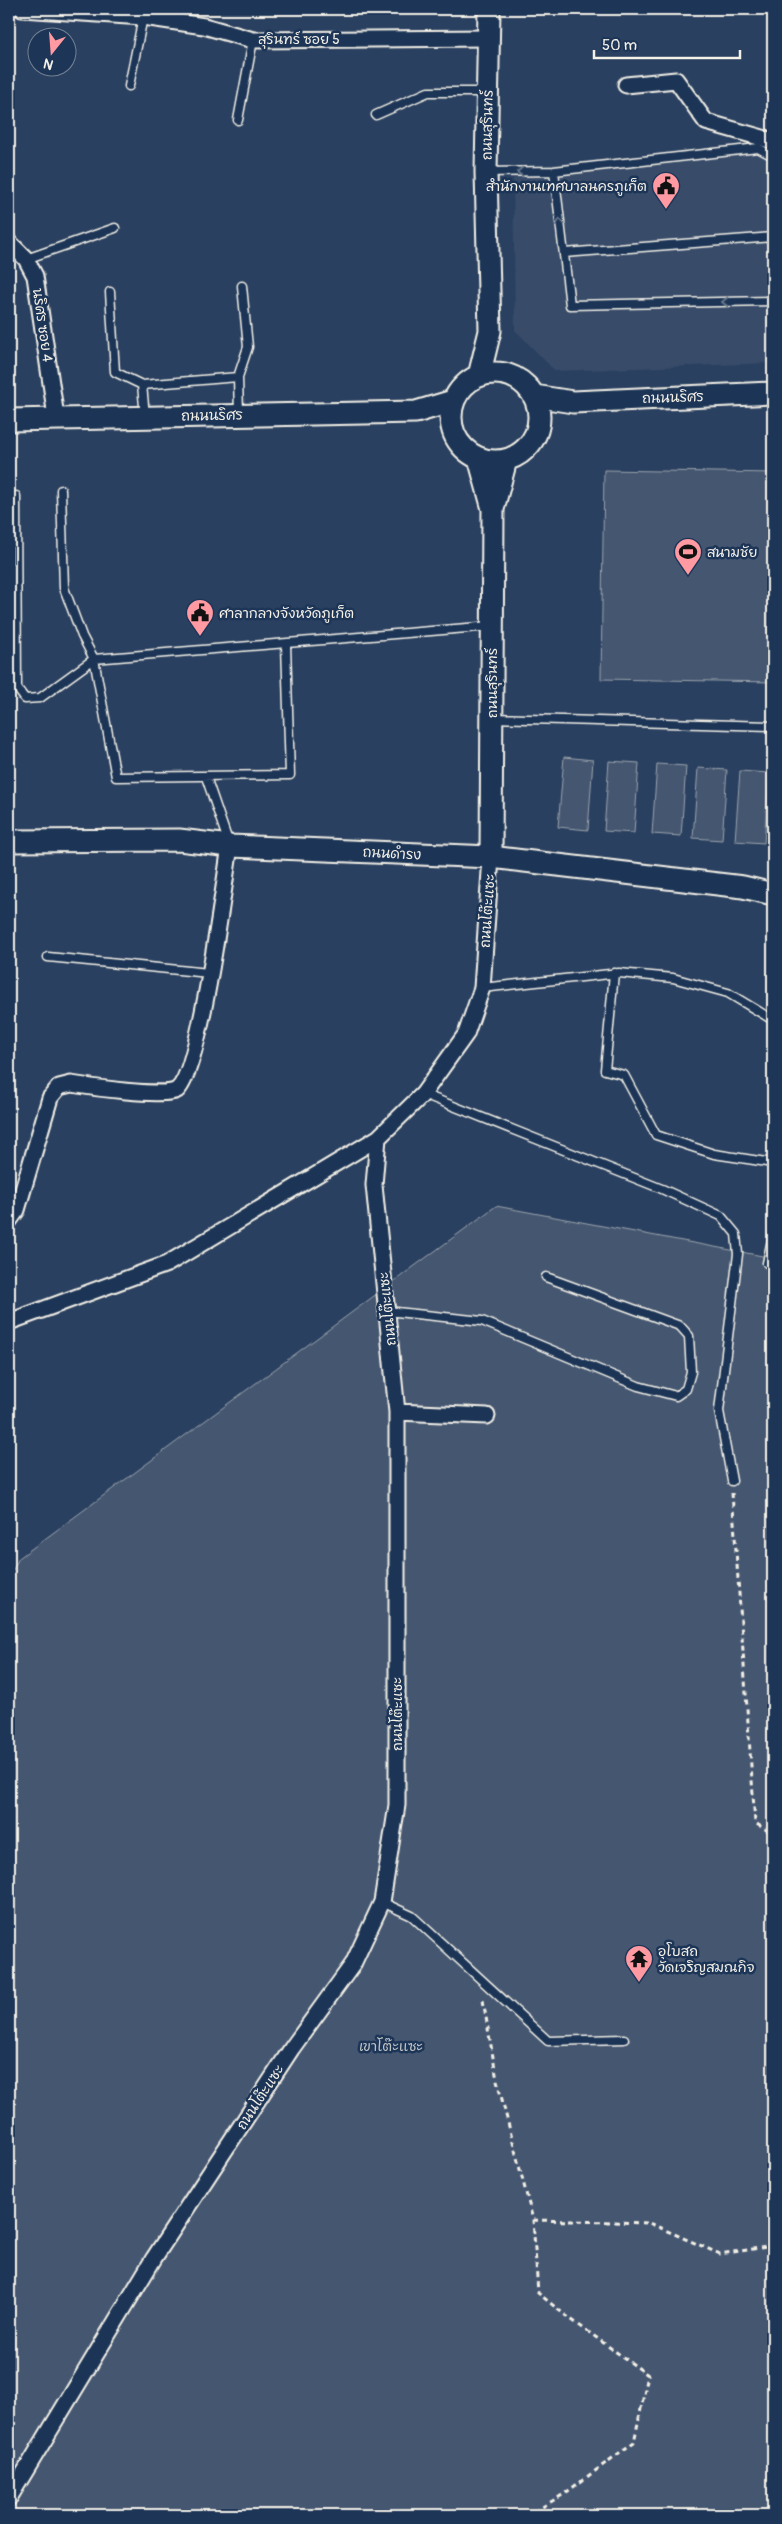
<svg xmlns="http://www.w3.org/2000/svg" width="782" height="2524" viewBox="0 0 782 2524" font-family="Pangolin,'Playpen Sans Thai',sans-serif">
	<rect width="100%" height="100%" fill="#2a4060"/>
	<filter id="ink" filterUnits="userSpaceOnUse"><feTurbulence type="fractalNoise" baseFrequency=".02" numOctaves="2"/><feDisplacementMap in="SourceGraphic" scale="10" xChannelSelector="R" yChannelSelector="G"/><feConvolveMatrix kernelMatrix="1 2 1 2 8 2 1 2 1" color-interpolation-filters="sRGB"/></filter>
	<g filter="url(#ink)">
		<!-- built -->
		<path fill="#374c69" d="M 745,146 L 773,154 L 773,363 L 555,371 L 515,330 L 513,168 Z"/>
		<!-- green -->
		<path fill="#445771" stroke="#9ca4ac" d="M 604,470 L 773,473 L 773,682 L 601,679 Z
			M 564,757 L 593,760 L 588,830 L 558,827 Z
			M 609,761 L 639,763 L 634,833 L 604,831 Z
			M 657,764 L 686,766 L 681,836 L 652,834 Z
			M 698,768 L 727,770 L 722,840 L 693,838 Z
			M 740,771 L 769,773 L 764,843 L 735,841 Z
			M 496,1206 L 773,1258 L 773,2515 L 9,2515 L 9,1577 L 19,1558 Z"/>
		<g fill="none" stroke-linecap="round" stroke-linejoin="round">
			<defs>
				<path id="lane" d="M 129,86 L 143,17
					M 376,115 L 428,92 L 486,92
					M 238,120 L 253,40
					M 554,171 L 570,305 L 773,301
					M 488,172 L 554,171 L 758,148 L 773,156
					M 564,253 L 773,237
					M 26,259 L 115,228
					M 110,292 L 115,372 L 142,385 L 238,377
					M 142,385 L 145,416
					M 239,414 L 238,377 L 248,347 L 242,286
					M 61,490 L 64,588 L 82,636 L 94,659 L 116,777 L 290,775 L 286,644
					M 16,496 L 17,688 L 25,699 L 40,698 L 94,659 L 491,626
					M 493,718 L 773,726
					M 206,777 L 229,844
					M 48,957 L 209,973
					M 614,973 L 605,1070 L 624,1075 L 656,1135 L 714,1154 L 773,1163
					M 482,988 L 619,973 L 673,978 L 728,993 L 773,1020
					M 423,1094 L 662,1189 L 721,1216 L 736,1234 L 738,1254 L 719,1411 L 732,1481
					M 773,1235 L 767,1263 L 773,1264
					M 387,1311 L 482,1321 L 638,1386 L 676,1396 L 686,1389 L 691,1372 L 689,1336 L 680,1326 L 546,1277
					M 382,1902 L 412,1916 L 548,2041 L 624,2039"/>
				<path id="street" d="M 22,9 L 143,17 L 204,26 L 253,40 L 489,38
					M 626,85 L 676,80 L 706,122 L 773,141
					M 9,242 L 26,259 L 35,276 L 56,417
					M 9,1221 L 17,1210 L 50,1098 L 59,1087 L 71,1084 C 89,1087 165,1098 177,1090 C 200,1072 224,885 230,846
					M 9,1322 L 167,1264 L 378,1138 L 423,1094 L 466,1034 L 482,988 L 491,857
					M 397,1412 L 487,1416
					M 9,2498 L 154,2258 L 292,2048 L 353,1964 L 382,1902 L 397,1805 L 397,1412 L 374,1185 L 378,1138"/>
				<path id="secondary" d="M451 417a44 44 0 1 1 88 0a44 44 0 1 1-88 0Z
					M 479,376 L 490,331 L 486,172 L 489,9
					M 534,396 L 573,402 L 773,393
					M 9,420 L 416,412 L 453,401
					M 479,458 L 493,509
					M 9,841 L 179,840 L 230,846 L 491,857 L 743,887 L 773,894
					M 491,857 L 493,509 L 506,460"/>
			</defs>
			<!-- lane casing -->
			<use href="#lane" stroke="#f4f1e8" stroke-width="11"/>
			<!-- street casing -->
			<use href="#street" stroke="#f4f1e8" stroke-width="19"/>
			<!-- secondary casing -->
			<use href="#secondary" stroke="#f4f1e8" stroke-width="25"/>
			<!-- path -->
			<path stroke="#f4f1e8" stroke-width="3" stroke-dasharray="5 4" stroke-linecap="butt" d="M 732,1493 L 755,1823 L 773,1834
				M 483,2000 L 497,2080 L 533,2220 L 538,2293 L 565,2315 L 648,2375 L 634,2442 L 564,2494 L 529,2515
				M 533,2220 L 649,2223 L 720,2254 L 773,2246"/>
			<!-- lane -->
			<use href="#lane" stroke="#1d3557" stroke-width="8"/>
			<!-- street -->
			<use href="#street" stroke="#1d3557" stroke-width="15"/>
			<!-- secondary -->
			<use href="#secondary" stroke="#1d3557" stroke-width="21"/>
		</g>
		<!-- one-way arrows -->
		<defs><path id="oneway-chevron" d="M-2-3.5L2.5 0L-2 3.5" fill="none" stroke-width="1.6" stroke-linecap="round" stroke-linejoin="round" transform="scale(1.25)"/></defs>
		<g stroke="#68778a">
			<use href="#oneway-chevron" transform="translate(520 172) rotate(179)"/>
			<use href="#oneway-chevron" transform="translate(560 222) rotate(-97)"/>
			<use href="#oneway-chevron" transform="translate(725 302) rotate(179)"/>
		</g>
	</g>
	<!-- icons -->
	<defs>
		<symbol id="civic-pin" viewBox="-11 -11 22 30"><path d="M0 17L-7.5 6A9.5 9.5 0 1 1 7.5 6Z" fill="#ff9aa2" stroke="#1d3557"/><path d="M-.6-6.5H3V-4.5H.6V-3L4-1V1h2V6H-6V1h2V-1L-.6-3ZM-1.2 2.5V6h2.4V2.5Z" fill="#111"/></symbol>
		<symbol id="stadium-pin" viewBox="-11 -11 22 30"><path d="M0 17L-7.5 6A9.5 9.5 0 1 1 7.5 6Z" fill="#ff9aa2" stroke="#1d3557"/><path d="M0-5a6.5 5 0 1 0 0 10a6.5 5 0 1 0 0-10ZM-3.5-1.8h7v3.6h-7Z" fill="#111"/></symbol>
		<symbol id="temple-pin" viewBox="-11 -11 22 30"><path d="M0 17L-7.5 6A9.5 9.5 0 1 1 7.5 6Z" fill="#ff9aa2" stroke="#1d3557"/><path d="M0-6L5-2H3V0L6.5 2.5H4V6H1.5V3h-3V6H-4V2.5H-6.5L-3 0V-2H-5Z" fill="#111"/></symbol>
	</defs>
	<g fill-rule="evenodd">
		<use href="#civic-pin" x="650" y="170" width="32" height="43"/>
		<use href="#stadium-pin" x="672" y="536" width="32" height="43"/>
		<use href="#civic-pin" x="184" y="597" width="32" height="43"/>
		<use href="#temple-pin" x="623" y="1943" width="32" height="43"/>
	</g>
	<g text-anchor="middle" stroke-width="5" stroke-linejoin="round" paint-order="stroke">
		<!-- street labels -->
		<g font-size="14" fill="#f4f1e8" stroke="#1d3557">
			<text x="299" y="44">สุรินทร์ ซอย 5</text>
			<text transform="translate(487 125) rotate(-89)" y="5">ถนนสุรินทร์</text>
			<text transform="translate(43 325) rotate(82)" y="5">นริศร ซอย 4</text>
			<text transform="translate(673 397) rotate(-2)" y="5">ถนนนริศร</text>
			<text transform="translate(212 415) rotate(-1)" y="5">ถนนนริศร</text>
			<text transform="translate(492 683) rotate(-90)" y="5">ถนนสุรินทร์</text>
			<text transform="translate(392 853) rotate(3)" y="5">ถนนดำรง</text>
			<text transform="translate(487 911) rotate(-86)" y="5">ถนนโต๊ะแซะ</text>
			<text transform="translate(387 1309) rotate(-96)" y="5">ถนนโต๊ะแซะ</text>
			<text transform="translate(397 1714) rotate(-90)" y="5">ถนนโต๊ะแซะ</text>
			<text transform="translate(260 2097) rotate(-57)" y="5">ถนนโต๊ะแซะ</text>
		</g>
		<!-- poi labels -->
		<g font-size="14" fill="#f4f1e8" stroke="#1d3557" text-anchor="start">
			<text x="647" y="191" text-anchor="end">สำนักงานเทศบาลนครภูเก็ต</text>
			<text x="707" y="557">สนามชัย</text>
			<text x="219" y="618">ศาลากลางจังหวัดภูเก็ต</text>
			<text x="658" y="1956">อุโบสถ<tspan x="658" dy="16">วัดเจริญสมณกิจ</tspan></text>
		</g>
		<!-- park labels -->
		<g font-size="14" fill="#bfc3c4" stroke="#1d3557">
			<text x="391" y="2051">เขาโต๊ะแซะ</text>
		</g>
	</g>
	<!-- margin -->
	<rect width="782" height="2524" fill="none" stroke="#1d3557" stroke-width="30"/>
	<rect x="15" y="15" width="752" height="2494" fill="none" stroke="#f4f1e8" stroke-width="2" filter="url(#ink)"/>
	<!-- north arrow -->
	<g transform="translate(52 52) rotate(197)"><circle r="24" fill="#1d3557" stroke="#738091"/>
	<path d="M0-4L9 19L0 12L-9 19Z" fill="#ff9aa2"/>
	<text y="-8" font-size="14" font-weight="bold" text-anchor="middle" fill="#f4f1e8">N</text>
	</g>
	<!-- scale -->
	<path d="M594 50v8h146v-8" fill="none" stroke="#f4f1e8" stroke-width="2.5"/>
	<text x="602" y="50" font-size="15" fill="#f4f1e8" stroke="#1d3557" stroke-width="4" paint-order="stroke">50 m</text>
</svg>
